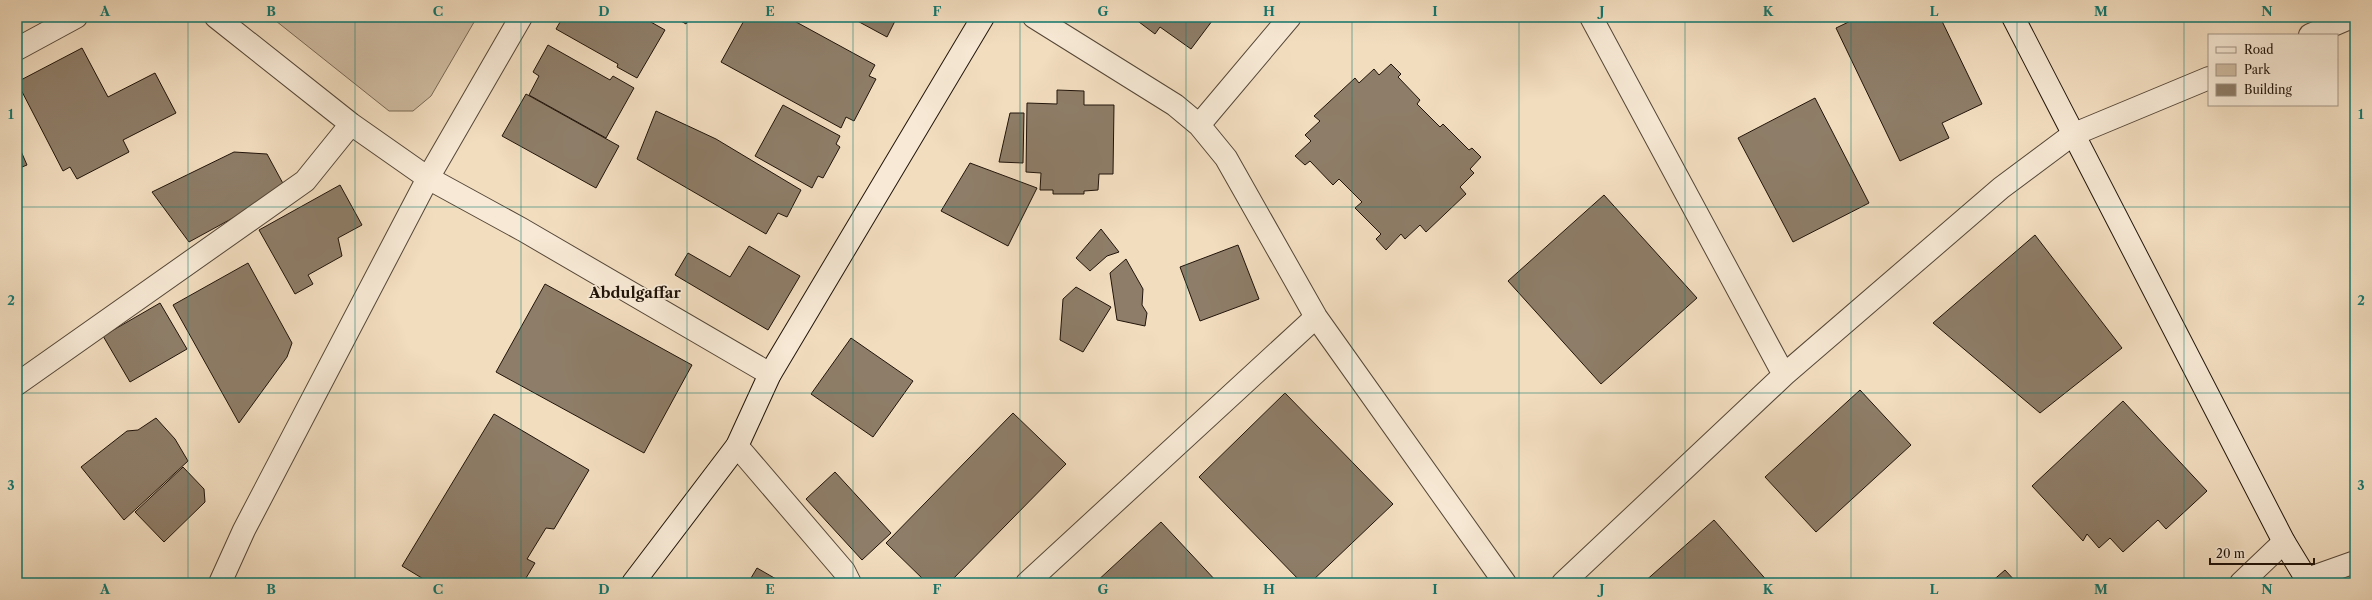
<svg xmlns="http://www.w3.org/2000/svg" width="2372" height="600" viewBox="0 0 2372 600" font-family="'Libre Caslon Text',serif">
	<rect width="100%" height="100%" fill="#f2ddbf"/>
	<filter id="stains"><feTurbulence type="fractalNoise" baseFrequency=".005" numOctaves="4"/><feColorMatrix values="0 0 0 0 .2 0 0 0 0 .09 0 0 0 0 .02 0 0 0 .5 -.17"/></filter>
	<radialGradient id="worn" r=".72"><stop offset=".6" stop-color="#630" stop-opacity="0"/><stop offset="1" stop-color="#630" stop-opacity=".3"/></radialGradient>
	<!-- green -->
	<path fill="#cebba0" stroke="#786855" d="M 271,17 L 477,17 L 431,96 L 413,111 L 389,111 Z"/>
	<!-- building -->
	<path fill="#8e7d68" stroke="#21140a" d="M 563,17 L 642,17 L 665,30 L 637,78 L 617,67 L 618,64 L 556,29 Z
		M 674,17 L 690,17 L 686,24 Z
		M 746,17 L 787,17 L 875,65 L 869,76 L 876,79 L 854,121 L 846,117 L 841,128 L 721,62 Z
		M 850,17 L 897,17 L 887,37 Z
		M 1136,17 L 1215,17 L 1191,49 L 1160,27 L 1155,34 L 1135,19 Z
		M 1859,17 L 1940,17 L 1982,104 L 1942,123 L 1949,138 L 1900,161 L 1836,28 Z
		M 548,45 L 610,80 L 613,76 L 634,88 L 606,138 L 529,95 L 539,76 L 533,72 Z
		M 82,48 L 108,97 L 155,73 L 176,113 L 123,140 L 129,152 L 77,179 L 70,167 L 63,171 L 17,82 Z
		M 1391,64 L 1401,74 L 1398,77 L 1420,100 L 1417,104 L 1440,127 L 1443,124 L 1469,150 L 1472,148 L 1481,157 L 1470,169 L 1474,173 L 1460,187 L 1466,194 L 1426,232 L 1420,225 L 1405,239 L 1401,234 L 1386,250 L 1376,239 L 1381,234 L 1355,208 L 1362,202 L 1339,179 L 1333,185 L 1310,161 L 1305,165 L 1295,156 L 1311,141 L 1305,135 L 1320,121 L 1314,116 L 1355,78 L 1359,83 L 1374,69 L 1379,75 Z
		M 1057,90 L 1084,91 L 1084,105 L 1114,105 L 1113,174 L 1099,174 L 1098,190 L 1084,191 L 1084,194 L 1053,194 L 1053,190 L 1040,190 L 1041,173 L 1026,172 L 1027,103 L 1057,104 Z
		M 526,94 L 619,146 L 596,188 L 502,136 Z
		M 1815,98 L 1869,203 L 1793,242 L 1738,138 Z
		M 783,105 L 840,136 L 836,144 L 840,147 L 823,178 L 818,176 L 812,188 L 755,156 Z
		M 656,111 L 716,139 L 801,190 L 787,217 L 778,213 L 766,234 L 637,159 Z
		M 1010,113 L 1024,113 L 1023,163 L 999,162 Z
		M 17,142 L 27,165 L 17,169 Z
		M 234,152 L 267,154 L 286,189 L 189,242 L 152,192 Z
		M 970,163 L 1037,188 L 1008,246 L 941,211 Z
		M 340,185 L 362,225 L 338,238 L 342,256 L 308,275 L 313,284 L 295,294 L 259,230 Z
		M 1604,195 L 1697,298 L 1601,384 L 1508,281 Z
		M 1101,229 L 1119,252 L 1107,256 L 1090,271 L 1076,258 Z
		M 2035,235 L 2122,348 L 2040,413 L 1933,323 Z
		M 1238,245 L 1259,299 L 1200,321 L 1180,267 Z
		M 749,246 L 800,276 L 768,330 L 675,275 L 688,253 L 730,277 Z
		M 1126,259 L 1143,289 L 1142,305 L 1147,313 L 1145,326 L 1117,320 L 1110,273 Z
		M 248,263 L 292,343 L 287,357 L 239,423 L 173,305 Z
		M 545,284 L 692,365 L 644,453 L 496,372 Z
		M 1076,287 L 1111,307 L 1083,352 L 1060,340 L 1063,299 Z
		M 160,303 L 187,349 L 130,382 L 103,336 Z
		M 851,338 L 913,381 L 873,437 L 811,394 Z
		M 1860,390 L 1911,445 L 1816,532 L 1765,477 Z
		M 1285,393 L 1393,504 L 1310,583 L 1302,583 L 1199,477 Z
		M 2123,401 L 2207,491 L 2166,529 L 2158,520 L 2123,552 L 2110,538 L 2099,548 L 2087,534 L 2083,541 L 2032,486 Z
		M 1013,413 L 1066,464 L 949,583 L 927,583 L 886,543 Z
		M 494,414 L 589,470 L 554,529 L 546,528 L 527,559 L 535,563 L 523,583 L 430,583 L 402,566 Z
		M 156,418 L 175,439 L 188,461 L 124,520 L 81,467 L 127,431 L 138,430 Z
		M 183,467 L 204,489 L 205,502 L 164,542 L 135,512 Z
		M 835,472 L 891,533 L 862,560 L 806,499 Z
		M 1714,520 L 1769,583 L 1643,583 Z
		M 1161,522 L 1218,583 L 1095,583 Z
		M 757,568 L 783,583 L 748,583 Z
		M 2005,570 L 2017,583 L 1990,583 Z"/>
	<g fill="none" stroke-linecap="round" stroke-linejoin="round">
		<defs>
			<path id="street" d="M 216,17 L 351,124 L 428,178 L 523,230 L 770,374
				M 1034,17 L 1175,105 L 1199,125 L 1226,158 L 1316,317 L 1505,583
				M 1591,17 L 1784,375
				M 2310,35 L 2352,17
				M 17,49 L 76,17
				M 1199,125 L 1290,17
				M 17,384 L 305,181 L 351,124
				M 737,446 L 844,571 L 850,583
				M 2307,579 L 2355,562
				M 220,583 L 244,530 L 428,178 L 521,17
				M 1027,583 L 1316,317
				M 1563,583 L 1784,375 L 2001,188 L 2072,135 L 2209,78
				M 2241,583 L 2284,542"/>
			<path id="secondary" d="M 2013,17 L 2284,542 L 2309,583
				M 633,583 L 737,446 L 770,374 L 983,17"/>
		</defs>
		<!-- street casing -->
		<use href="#street" stroke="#554637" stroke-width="24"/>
		<!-- secondary casing -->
		<use href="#secondary" stroke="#21140a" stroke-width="24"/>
		<!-- street -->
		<use href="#street" stroke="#f7e9d5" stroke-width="22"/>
		<!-- secondary -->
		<use href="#secondary" stroke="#f7e9d5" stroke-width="22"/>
	</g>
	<!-- grid -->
	<path fill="none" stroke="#0f766e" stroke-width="1" stroke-opacity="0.55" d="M 188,17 L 188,583M 355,17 L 355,583M 521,17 L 521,583M 687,17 L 687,583M 853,17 L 853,583M 1020,17 L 1020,583M 1186,17 L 1186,583M 1352,17 L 1352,583M 1519,17 L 1519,583M 1685,17 L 1685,583M 1851,17 L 1851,583M 2017,17 L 2017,583M 2184,17 L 2184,583M 17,207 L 2355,207M 17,393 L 2355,393"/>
	<g text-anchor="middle" stroke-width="3.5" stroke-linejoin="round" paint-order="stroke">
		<!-- district labels -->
		<g font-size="15" font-weight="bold" fill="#21140a" stroke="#f7e9d5">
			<text x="635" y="298">Abdulgaffar</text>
		</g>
	</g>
	<!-- margin -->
	<rect width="2372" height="600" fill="none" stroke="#f2ddbf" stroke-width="44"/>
	<!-- legend -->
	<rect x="2208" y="34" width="130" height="72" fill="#f7e9d5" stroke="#a19484"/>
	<rect x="2216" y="47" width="20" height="6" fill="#f7e9d5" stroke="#a19484"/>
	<text x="2244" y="54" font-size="12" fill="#21140a">Road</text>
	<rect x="2216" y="64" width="20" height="12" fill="#cebba0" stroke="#a19484"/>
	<text x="2244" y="74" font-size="12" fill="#21140a">Park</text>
	<rect x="2216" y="84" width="20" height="12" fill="#8e7d68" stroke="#a19484"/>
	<text x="2244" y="94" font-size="12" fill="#21140a">Building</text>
	<!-- scale -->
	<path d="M2210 558v6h104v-6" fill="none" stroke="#21140a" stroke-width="2"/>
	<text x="2216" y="558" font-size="12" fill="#21140a" stroke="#f7e9d5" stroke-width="3" paint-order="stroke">20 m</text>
	<rect x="22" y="22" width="2328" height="556" fill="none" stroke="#0f766e" stroke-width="1.5"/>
	<g font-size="13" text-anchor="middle" font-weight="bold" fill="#0f766e">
		<text x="105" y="16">A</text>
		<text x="271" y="16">B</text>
		<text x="438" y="16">C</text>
		<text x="604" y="16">D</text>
		<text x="770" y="16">E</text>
		<text x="937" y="16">F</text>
		<text x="1103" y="16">G</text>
		<text x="1269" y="16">H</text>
		<text x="1435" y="16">I</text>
		<text x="1602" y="16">J</text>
		<text x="1768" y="16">K</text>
		<text x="1934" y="16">L</text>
		<text x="2101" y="16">M</text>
		<text x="2267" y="16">N</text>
		<text x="11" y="119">1</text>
		<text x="2361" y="119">1</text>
		<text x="11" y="305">2</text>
		<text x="2361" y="305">2</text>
		<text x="11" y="490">3</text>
		<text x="2361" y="490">3</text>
		<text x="105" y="594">A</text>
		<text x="271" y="594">B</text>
		<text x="438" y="594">C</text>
		<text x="604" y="594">D</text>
		<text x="770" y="594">E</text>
		<text x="937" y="594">F</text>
		<text x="1103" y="594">G</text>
		<text x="1269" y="594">H</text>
		<text x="1435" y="594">I</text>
		<text x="1602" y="594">J</text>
		<text x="1768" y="594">K</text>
		<text x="1934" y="594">L</text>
		<text x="2101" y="594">M</text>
		<text x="2267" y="594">N</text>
	</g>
	<rect width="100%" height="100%" filter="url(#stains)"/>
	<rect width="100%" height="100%" fill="url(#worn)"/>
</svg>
